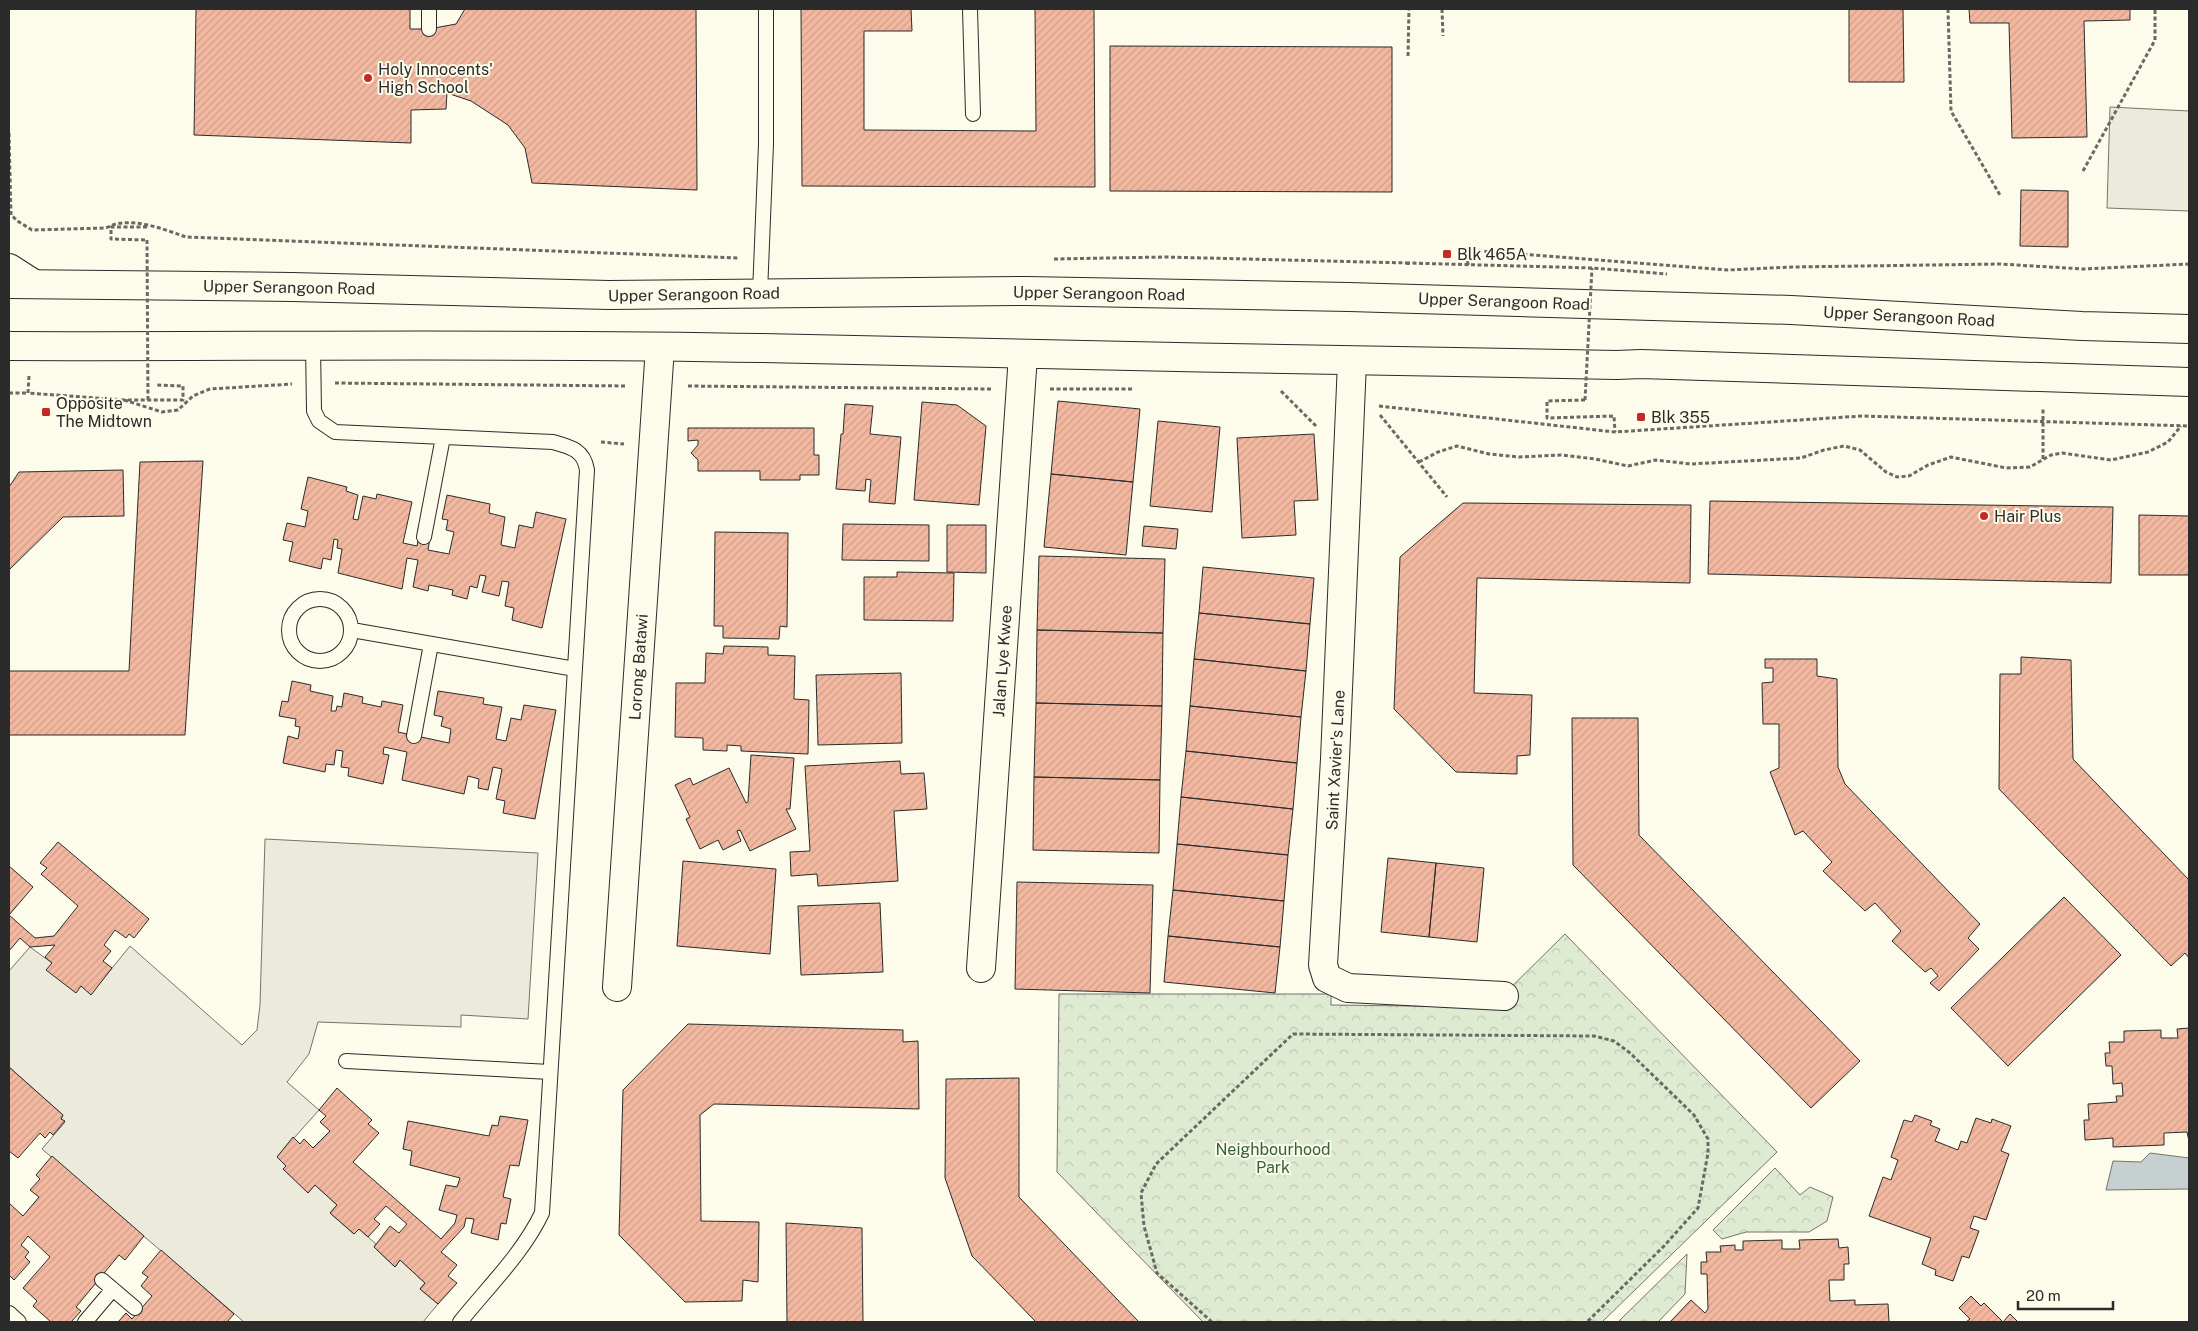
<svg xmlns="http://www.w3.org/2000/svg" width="2198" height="1331" viewBox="0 0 2198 1331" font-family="'Public Sans',sans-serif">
	<defs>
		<pattern id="forest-crowns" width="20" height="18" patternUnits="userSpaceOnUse" patternTransform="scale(1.25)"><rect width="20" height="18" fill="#deebd1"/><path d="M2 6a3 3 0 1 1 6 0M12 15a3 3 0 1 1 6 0" fill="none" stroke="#bfcab4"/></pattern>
		<pattern id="building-hatch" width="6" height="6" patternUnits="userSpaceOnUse" patternTransform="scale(1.25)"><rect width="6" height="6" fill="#f2b8a0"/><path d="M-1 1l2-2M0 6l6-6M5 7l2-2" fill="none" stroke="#d09e8a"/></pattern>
	</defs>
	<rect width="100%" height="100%" fill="#fdfbea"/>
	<!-- forest -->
	<path fill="url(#forest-crowns)" stroke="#74746e" d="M 1565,934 L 1777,1152 L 1602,1322 L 1203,1322 L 1057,1172 L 1059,994 L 1331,994 L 1331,1005 L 1491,1007 Z
		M 1775,1168 L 1800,1195 L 1810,1187 L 1833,1197 L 1827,1221 L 1809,1232 L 1746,1232 L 1722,1239 L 1713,1230 Z
		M 1687,1254 L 1685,1294 L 1658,1322 L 1618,1322 Z"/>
	<!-- parking -->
	<path fill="#eceadb" stroke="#74746e" d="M 2110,107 L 2189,111 L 2189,211 L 2107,208 Z
		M 265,839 L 538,853 L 528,1019 L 461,1015 L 461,1027 L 318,1022 L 309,1054 L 287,1082 L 319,1110 L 277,1157 L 286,1166 L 283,1169 L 308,1192 L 315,1185 L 337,1205 L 330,1213 L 354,1234 L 359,1229 L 376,1244 L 374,1247 L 395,1267 L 400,1260 L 425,1283 L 420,1289 L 438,1304 L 423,1322 L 244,1322 L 42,1149 L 65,1122 L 61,1119 L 63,1115 L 9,1067 L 9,971 L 30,947 L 52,963 L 47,970 L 81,986 L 91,994 L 130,946 L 242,1045 L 257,1030 L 260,1005 Z"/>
	<!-- water -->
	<path fill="#c7d0d0" stroke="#74746e" d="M 2150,1153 L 2189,1158 L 2189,1189 L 2106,1190 L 2113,1161 L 2141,1162 Z"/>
	<!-- building -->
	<path fill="url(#building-hatch)" stroke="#2b2b2b" d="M 196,9 L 410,9 L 410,29 L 429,29 L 456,24 L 465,9 L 696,9 L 697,190 L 532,183 L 525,148 L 508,125 L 471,101 L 447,93 L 446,109 L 411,110 L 411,143 L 194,135 Z
		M 801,9 L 911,9 L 912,31 L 864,31 L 864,130 L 1036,131 L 1035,9 L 1094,9 L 1095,187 L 802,186 Z
		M 1849,9 L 1903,9 L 1904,82 L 1849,82 Z
		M 1969,9 L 2130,9 L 2130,20 L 2084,21 L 2087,137 L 2012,138 L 2009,23 L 1970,23 Z
		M 1110,46 L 1392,47 L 1392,192 L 1110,191 Z
		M 2021,190 L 2068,191 L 2068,247 L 2020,246 Z
		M 1058,401 L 1140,409 L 1133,482 L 1051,474 Z
		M 922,402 L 957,405 L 986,426 L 979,505 L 914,500 Z
		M 845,404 L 873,406 L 870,434 L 901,437 L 895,504 L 869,502 L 871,480 L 866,479 L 865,491 L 836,489 L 841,434 L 843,434 Z
		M 1158,421 L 1220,427 L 1212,512 L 1150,506 Z
		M 688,428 L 814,428 L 814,455 L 819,455 L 819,475 L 800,475 L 800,480 L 760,480 L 760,471 L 698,471 L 698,460 L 691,453 L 698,445 L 698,440 L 688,441 Z
		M 1314,434 L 1318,500 L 1294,501 L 1296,535 L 1242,538 L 1237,438 Z
		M 203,461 L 185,735 L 9,735 L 9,671 L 129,671 L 140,462 Z
		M 123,470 L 124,516 L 63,517 L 9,570 L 9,487 L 19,472 Z
		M 1051,474 L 1133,482 L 1126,555 L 1044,547 Z
		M 308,477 L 347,487 L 346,491 L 358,495 L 353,519 L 358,520 L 363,496 L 376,499 L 377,494 L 412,502 L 403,543 L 417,546 L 419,536 L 430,538 L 428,550 L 449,554 L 454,532 L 446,530 L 448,520 L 442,519 L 447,495 L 490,504 L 489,513 L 505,517 L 501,545 L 515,548 L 519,525 L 533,528 L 536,512 L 566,519 L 542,628 L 512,620 L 514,608 L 505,606 L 509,582 L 502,581 L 499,596 L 482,592 L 486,576 L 480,575 L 477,588 L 470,586 L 467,599 L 452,595 L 453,590 L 429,585 L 428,591 L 413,587 L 418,560 L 407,558 L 402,589 L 338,573 L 342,549 L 337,548 L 338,540 L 334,539 L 331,560 L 323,558 L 321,569 L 289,561 L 293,542 L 283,540 L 287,523 L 305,527 L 308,511 L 301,509 Z
		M 1710,501 L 2113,507 L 2111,583 L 1708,574 Z
		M 1463,503 L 1691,505 L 1690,583 L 1477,578 L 1474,693 L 1532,695 L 1530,755 L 1517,756 L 1517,774 L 1456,772 L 1394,709 L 1400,557 Z
		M 2139,515 L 2189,516 L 2189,575 L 2139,575 Z
		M 843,524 L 929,525 L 929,561 L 842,560 Z
		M 947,525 L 986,525 L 986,573 L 947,572 Z
		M 1144,526 L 1178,529 L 1176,549 L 1142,546 Z
		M 715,532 L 788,533 L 787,627 L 780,626 L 779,639 L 723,638 L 723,626 L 714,626 Z
		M 1039,556 L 1165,559 L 1163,633 L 1037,630 Z
		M 1203,567 L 1314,578 L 1310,624 L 1199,613 Z
		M 897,572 L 954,573 L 953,621 L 864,620 L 864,577 L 897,577 Z
		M 1199,613 L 1310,624 L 1306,671 L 1194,659 Z
		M 1037,630 L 1163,633 L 1162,706 L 1036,703 Z
		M 724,646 L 768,647 L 768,655 L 795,656 L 794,699 L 809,700 L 808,754 L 741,751 L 741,746 L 727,745 L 727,751 L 703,750 L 703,738 L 675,737 L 676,683 L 705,683 L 706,653 L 723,654 Z
		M 2021,657 L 2071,660 L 2073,759 L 2189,880 L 2189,958 L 2185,953 L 2171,966 L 1999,789 L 2000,674 L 2021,674 Z
		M 1194,659 L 1306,671 L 1301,717 L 1190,706 Z
		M 1765,659 L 1817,659 L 1817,676 L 1837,679 L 1838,767 L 1845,784 L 1980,924 L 1968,938 L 1979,949 L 1939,991 L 1930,983 L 1938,976 L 1931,968 L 1925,972 L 1892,941 L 1901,931 L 1875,903 L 1865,911 L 1823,871 L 1832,862 L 1803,831 L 1795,835 L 1770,772 L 1779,768 L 1779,724 L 1763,724 L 1762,683 L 1773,682 L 1773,668 L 1765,668 Z
		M 901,673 L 902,743 L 818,745 L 816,675 Z
		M 292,681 L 311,685 L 310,691 L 333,696 L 331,711 L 336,711 L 337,706 L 342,707 L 344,693 L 363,697 L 362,703 L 381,707 L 382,701 L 403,705 L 398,732 L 449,743 L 451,729 L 441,726 L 443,717 L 434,715 L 438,691 L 484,698 L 483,704 L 502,707 L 496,739 L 506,741 L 511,718 L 521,720 L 524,705 L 556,710 L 535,819 L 503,813 L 505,801 L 496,799 L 502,769 L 493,767 L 488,790 L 478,788 L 479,779 L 468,776 L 464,794 L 402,780 L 407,752 L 384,747 L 383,754 L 389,755 L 383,784 L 348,776 L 349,768 L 341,767 L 343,751 L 336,750 L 334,765 L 326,764 L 325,772 L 283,763 L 288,736 L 298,739 L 300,727 L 295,726 L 296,719 L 279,716 L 282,701 L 288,702 Z
		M 1036,703 L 1162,706 L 1160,780 L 1034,777 Z
		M 1190,706 L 1301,717 L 1297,763 L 1186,751 Z
		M 1572,718 L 1638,718 L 1639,835 L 1860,1061 L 1811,1108 L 1573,865 Z
		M 1186,751 L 1297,763 L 1293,809 L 1181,797 Z
		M 751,755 L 794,758 L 790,809 L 786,809 L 796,829 L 750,851 L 740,830 L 737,831 L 741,841 L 723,850 L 718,840 L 700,849 L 686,819 L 690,817 L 675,785 L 690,778 L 693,785 L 729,768 L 746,803 L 748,802 Z
		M 900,761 L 901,774 L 924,773 L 927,809 L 894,811 L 898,881 L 818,886 L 817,874 L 791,876 L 790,852 L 810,851 L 805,766 Z
		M 1034,777 L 1160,780 L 1159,853 L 1033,850 Z
		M 1181,797 L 1293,809 L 1288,855 L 1177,844 Z
		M 58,842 L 149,919 L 134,938 L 129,934 L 126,938 L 115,930 L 104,945 L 111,951 L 103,961 L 112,968 L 91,995 L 81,986 L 76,993 L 46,970 L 52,963 L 45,957 L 55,945 L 30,947 L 20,938 L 9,951 L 9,866 L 33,887 L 9,915 L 35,938 L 54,936 L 78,906 L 41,874 L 47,868 L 40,863 Z
		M 1177,844 L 1288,855 L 1284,901 L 1173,890 Z
		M 1388,858 L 1436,863 L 1429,937 L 1381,932 Z
		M 683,861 L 776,869 L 770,954 L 677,946 Z
		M 1436,863 L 1484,868 L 1477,942 L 1429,937 Z
		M 1017,882 L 1153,885 L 1150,993 L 1015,989 Z
		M 1173,890 L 1284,901 L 1280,947 L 1168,936 Z
		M 2064,897 L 2121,955 L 2008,1066 L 1951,1008 Z
		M 880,903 L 883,972 L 801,975 L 798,906 Z
		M 1168,936 L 1280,947 L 1275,993 L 1164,982 Z
		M 688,1024 L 903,1030 L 903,1042 L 918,1041 L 919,1109 L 714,1104 L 700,1115 L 701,1221 L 759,1222 L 758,1282 L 743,1280 L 742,1301 L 685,1302 L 619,1235 L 623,1090 Z
		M 2189,1028 L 2189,1141 L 2187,1132 L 2164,1133 L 2164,1145 L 2113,1147 L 2113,1138 L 2085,1140 L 2084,1120 L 2089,1120 L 2088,1104 L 2117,1102 L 2116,1096 L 2123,1096 L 2122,1083 L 2113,1084 L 2112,1066 L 2106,1066 L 2105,1053 L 2110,1053 L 2109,1042 L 2124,1042 L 2124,1031 L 2161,1030 L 2161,1038 L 2178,1038 L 2177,1029 Z
		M 9,1067 L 63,1115 L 61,1119 L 65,1121 L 53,1135 L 50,1132 L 45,1138 L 40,1133 L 18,1158 L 9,1151 Z
		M 1019,1078 L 1019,1197 L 1139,1322 L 1036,1322 L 972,1256 L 945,1178 L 946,1079 Z
		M 337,1088 L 372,1120 L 368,1124 L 379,1133 L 353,1162 L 441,1239 L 455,1223 L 457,1215 L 439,1210 L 446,1185 L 457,1187 L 460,1178 L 410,1165 L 412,1151 L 403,1149 L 408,1121 L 489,1136 L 492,1125 L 498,1126 L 500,1116 L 528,1120 L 519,1166 L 510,1165 L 503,1197 L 511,1199 L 506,1224 L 501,1223 L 498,1240 L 471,1233 L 474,1219 L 466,1218 L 464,1227 L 441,1252 L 457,1265 L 448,1276 L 457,1283 L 438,1304 L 420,1289 L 425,1283 L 400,1260 L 395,1267 L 374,1247 L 390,1226 L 399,1233 L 407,1224 L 386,1206 L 374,1219 L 380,1224 L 368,1237 L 359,1229 L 354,1234 L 330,1213 L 337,1205 L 315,1185 L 308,1193 L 283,1169 L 286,1166 L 277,1157 L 293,1137 L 300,1144 L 304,1139 L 313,1148 L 330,1131 L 320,1122 L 326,1116 L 319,1110 Z
		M 1915,1115 L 1932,1121 L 1930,1125 L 1940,1129 L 1935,1141 L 1958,1150 L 1961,1141 L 1967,1143 L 1976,1118 L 1991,1123 L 1992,1119 L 2011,1126 L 2001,1151 L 2009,1154 L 1986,1220 L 1974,1216 L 1970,1228 L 1979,1231 L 1969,1258 L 1962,1256 L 1953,1281 L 1935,1275 L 1936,1270 L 1922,1264 L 1931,1238 L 1869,1216 L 1883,1177 L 1891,1180 L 1898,1160 L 1891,1157 L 1904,1120 L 1912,1122 Z
		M 52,1156 L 144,1236 L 125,1260 L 119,1255 L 76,1307 L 81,1311 L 71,1322 L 51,1322 L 33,1306 L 37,1301 L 23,1288 L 50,1257 L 28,1236 L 21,1245 L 29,1252 L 25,1257 L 30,1262 L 14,1280 L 9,1275 L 9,1203 L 23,1216 L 39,1197 L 30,1190 L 40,1179 L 36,1175 Z
		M 786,1223 L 862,1228 L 863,1322 L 787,1322 Z
		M 1838,1239 L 1839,1248 L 1848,1247 L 1849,1264 L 1844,1264 L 1844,1280 L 1829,1280 L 1830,1301 L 1855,1300 L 1855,1305 L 1888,1304 L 1889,1322 L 1670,1322 L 1691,1300 L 1705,1313 L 1708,1309 L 1707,1274 L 1701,1274 L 1701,1262 L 1707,1262 L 1706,1252 L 1721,1252 L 1720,1246 L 1735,1245 L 1735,1250 L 1743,1250 L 1743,1241 L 1782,1240 L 1782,1249 L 1800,1249 L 1799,1240 Z
		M 161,1250 L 234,1314 L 227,1322 L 118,1322 L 126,1313 L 132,1319 L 152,1296 L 141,1286 L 148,1277 L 142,1273 Z
		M 1971,1296 L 1981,1306 L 1984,1303 L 2003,1322 L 2010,1314 L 2018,1322 L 1966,1322 L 1970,1319 L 1959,1308 Z"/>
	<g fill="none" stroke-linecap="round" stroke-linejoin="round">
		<defs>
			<path id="lane" d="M 970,9 L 973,114
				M 429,29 L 429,9
				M 760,293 L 766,144 L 766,9
				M 313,345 L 314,411 L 319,421 L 335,432 L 553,442 C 571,447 584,450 587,470 L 542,1213 C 523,1253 488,1287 460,1322
				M 424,537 L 443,437
				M289 630a31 31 0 1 1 62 0a31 31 0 1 1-62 0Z
				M 352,630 L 575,669
				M 414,736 L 431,644
				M 346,1061 L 550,1072
				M 102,1280 L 135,1308
				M 9,1313 L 19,1322
				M 85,1322 L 113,1289"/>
			<path id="street" d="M 1352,362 L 1335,759 L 1323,965 L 1327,978 L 1348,988 L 1504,996
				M 981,968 L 1023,355
				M 617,987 L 660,347"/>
			<path id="secondary" d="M 9,268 L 34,284"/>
			<path id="primary" d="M 9,284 L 292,287 L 609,295 L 1026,291 L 1349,297 L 1791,310 L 2082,326 L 2189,329
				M 9,346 C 259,347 510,343 760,348 C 1046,353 1331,362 1617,365 L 1641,364 L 2189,382"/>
		</defs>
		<!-- lane casing -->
		<use href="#lane" stroke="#2b2b2b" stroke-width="16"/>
		<!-- street casing -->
		<use href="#street" stroke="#2b2b2b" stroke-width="30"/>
		<!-- secondary casing -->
		<use href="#secondary" stroke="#2b2b2b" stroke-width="30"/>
		<!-- primary casing -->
		<use href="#primary" stroke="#2b2b2b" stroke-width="30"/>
		<!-- path -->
		<path stroke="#6a6964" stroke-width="3" stroke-dasharray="4 2.5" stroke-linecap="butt" d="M 1442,9 L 1443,36
			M 1948,9 L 1951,111 L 2000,195
			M 1408,56 L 1409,9
			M 9,133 L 11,215 L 19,222 L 32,230 L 105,228 C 110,227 112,225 116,224 C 140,219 165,230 186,237 L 738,258
			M 2083,171 L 2155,40 L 2155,9
			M 147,227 L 111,227 L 111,239 L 147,240
			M 1054,259 L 1165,257 L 1408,263
			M 1408,265 L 1408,263 L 1592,268 L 1667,274
			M 1468,265 L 1467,250 L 1728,270 L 1792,267 L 2000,264 L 2083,269 L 2189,264
			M 29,376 L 28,393 L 124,400 L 183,400 L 183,386 L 157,385
			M 335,383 L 627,386
			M 688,386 L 992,389
			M 1050,389 L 1132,389
			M 1281,391 L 1317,427
			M 9,393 L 28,393
			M 124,400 L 162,412 L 178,410 L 193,396 L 210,389 L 292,384
			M 1585,400 L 1547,401 L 1547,418 L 1614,416 L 1615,432
			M 1379,406 L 1615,432 L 1862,416 L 2189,426
			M 1380,415 L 1447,497
			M 601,442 L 624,444
			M 2043,459 L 2043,408
			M 1419,462 L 1438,452 L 1457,446 L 1489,454 L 1519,457 L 1561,455 L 1595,459 L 1628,466 L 1656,460 L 1691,464 L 1801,458 L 1824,450 L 1844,446 L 1860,450 L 1886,472 L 1897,477 L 1909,476 L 1928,465 L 1951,457 L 2006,468 L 2030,467 L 2051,455 L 2062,453 L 2111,460 L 2148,452 L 2168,442 L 2181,426
			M 1212,1322 L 1157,1273 L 1144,1226 L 1141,1193 L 1156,1164 L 1293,1034 L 1594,1036 L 1614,1041 L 1630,1053 L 1694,1115 L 1708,1139 L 1708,1153 L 1698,1208 L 1664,1246 L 1587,1322"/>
		<!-- lane -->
		<use href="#lane" stroke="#fdfbea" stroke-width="14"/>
		<!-- street -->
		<use href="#street" stroke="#fdfbea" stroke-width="28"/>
		<!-- secondary -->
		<use href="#secondary" stroke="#fdfbea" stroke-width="28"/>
		<!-- primary -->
		<use href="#primary" stroke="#fdfbea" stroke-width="28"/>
		<!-- path-bridge -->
		<path stroke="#6a6964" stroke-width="3" stroke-dasharray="4 2.5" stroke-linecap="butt" d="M 147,240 L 148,401
			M 1585,400 L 1592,268"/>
	</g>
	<!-- markers -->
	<g fill="#c62828" stroke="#fdfbea" stroke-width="2">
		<circle cx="368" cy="78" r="5"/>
		<rect x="1442" y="249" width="10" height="10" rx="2.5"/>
		<rect x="41" y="407" width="10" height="10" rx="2.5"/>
		<rect x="1636" y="412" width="10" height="10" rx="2.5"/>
		<circle cx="1984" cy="516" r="5"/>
	</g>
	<g text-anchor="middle" stroke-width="4" stroke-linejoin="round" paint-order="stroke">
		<!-- poi labels -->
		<g font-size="16" fill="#2b2b2b" stroke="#fdfbea" text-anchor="start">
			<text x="378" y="75">Holy Innocents'<tspan x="378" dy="18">High School</tspan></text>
			<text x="1457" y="260">Blk 465A</text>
			<text x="56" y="409">Opposite<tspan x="56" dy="18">The Midtown</tspan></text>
			<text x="1651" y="423">Blk 355</text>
			<text x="1994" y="522">Hair Plus</text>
		</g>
		<!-- street labels -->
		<g font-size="16" fill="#2b2b2b" stroke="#fdfbea">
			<text transform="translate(289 287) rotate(1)" y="6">Upper Serangoon Road</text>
			<text transform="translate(1099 293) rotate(1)" y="6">Upper Serangoon Road</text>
			<text transform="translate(694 294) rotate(-1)" y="6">Upper Serangoon Road</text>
			<text transform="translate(1504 301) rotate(2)" y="6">Upper Serangoon Road</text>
			<text transform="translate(1909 316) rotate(3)" y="6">Upper Serangoon Road</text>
			<text transform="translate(1002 661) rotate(-86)" y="6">Jalan Lye Kwee</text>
			<text transform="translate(638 667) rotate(-86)" y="6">Lorong Batawi</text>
			<text transform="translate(1335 760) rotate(-87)" y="6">Saint Xavier's Lane</text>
		</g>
		<!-- park labels -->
		<g font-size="16" fill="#34623c" stroke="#fdfbea">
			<text x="1273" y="1155">Neighbourhood<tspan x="1273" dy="18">Park</tspan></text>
		</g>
	</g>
	<!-- border -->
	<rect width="2198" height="1331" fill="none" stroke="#2b2b2b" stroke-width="20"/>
	<!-- scale -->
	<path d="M2018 1301v8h95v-8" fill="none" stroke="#2b2b2b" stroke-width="2.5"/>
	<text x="2026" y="1301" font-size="15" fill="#2b2b2b" stroke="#fdfbea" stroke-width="4" paint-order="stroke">20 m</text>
</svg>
